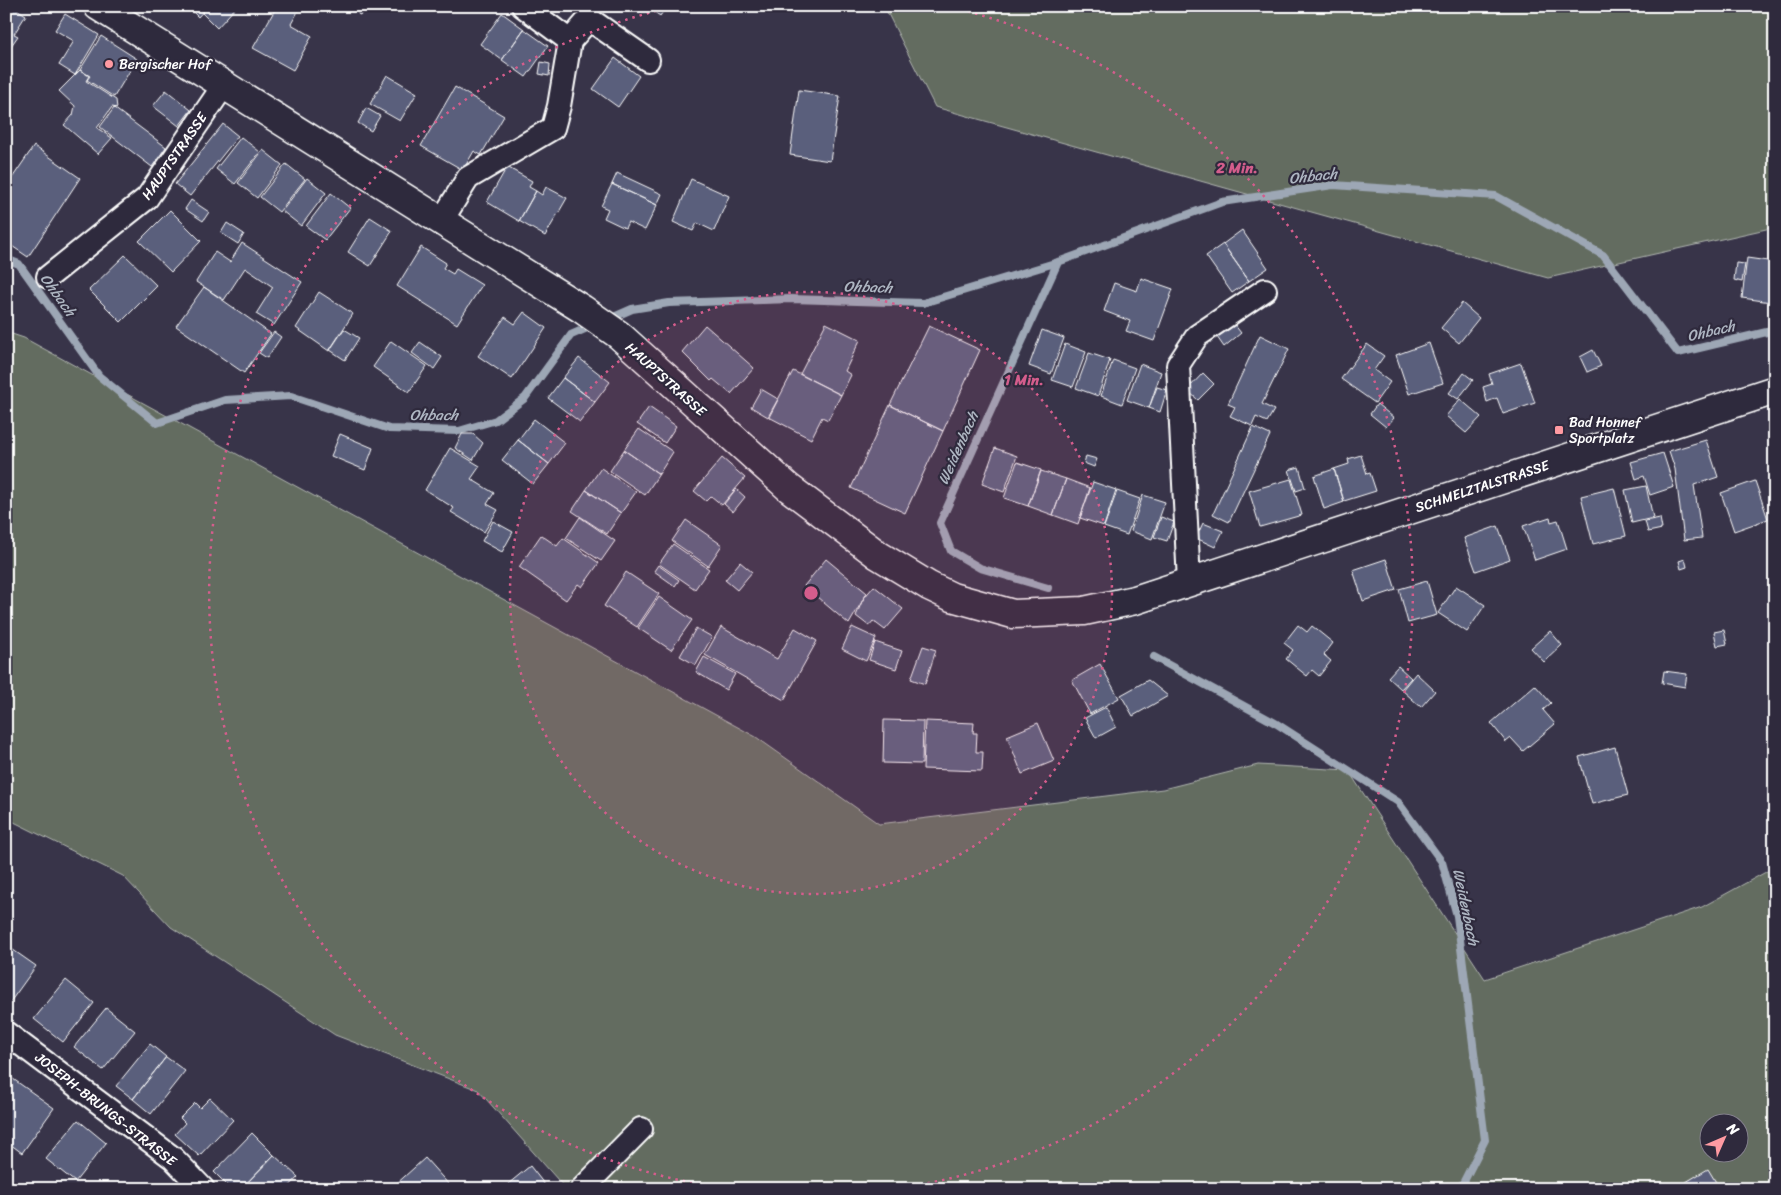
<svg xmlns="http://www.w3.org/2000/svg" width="1781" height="1195" viewBox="0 0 1781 1195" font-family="Sriracha,sans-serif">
	<rect width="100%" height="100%" fill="#383449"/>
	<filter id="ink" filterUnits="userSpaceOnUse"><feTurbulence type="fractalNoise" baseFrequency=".02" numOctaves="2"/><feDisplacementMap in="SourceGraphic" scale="10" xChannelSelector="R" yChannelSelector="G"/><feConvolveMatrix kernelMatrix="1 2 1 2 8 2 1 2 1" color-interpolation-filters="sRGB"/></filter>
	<g filter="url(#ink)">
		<!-- green -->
		<path fill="#636c60" stroke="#b1b6b0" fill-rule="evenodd" d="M 884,6 L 1775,6 L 1775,227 L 1548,278 L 935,107 Z
			M 6,332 L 24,338 L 756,737 L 879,824 L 1163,789 L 1258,765 L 1348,770 L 1485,979 L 1702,907 L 1775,867 L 1775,1189 L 566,1189 L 478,1090 L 335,1035 L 171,927 L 123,876 L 6,818 ZM 1708,1122 L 1738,1122 L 1738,1152 L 1708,1152 Z"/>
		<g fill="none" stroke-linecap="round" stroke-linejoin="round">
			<!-- stream -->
			<path stroke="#9da7b5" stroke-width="8" d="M 6,259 L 19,264 L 99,376 L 157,423 L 225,400 L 291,396 L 389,429 L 459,431 L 496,420 L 525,398 L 571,335 L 594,325
				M 607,320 L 632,309 L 669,303 L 791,299 L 923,303 L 1058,262 L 1222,202 L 1333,185 L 1496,196 L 1603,255 L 1678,353 L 1775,330
				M 1048,588 L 980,568 L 951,551 L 940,523 L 1058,262
				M 1154,657 L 1277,724 L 1398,802 L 1442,862 L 1457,916 L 1485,1140 L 1460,1189"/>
		</g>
		<!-- building -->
		<path fill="#5a5e7b" stroke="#fff" d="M 6,6 L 12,6 L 26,15 L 14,34 L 18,36 L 6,53 Z
			M 187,6 L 208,6 L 198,17 Z
			M 208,6 L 237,6 L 217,28 L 202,13 Z
			M 277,6 L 300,8 L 291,24 L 312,36 L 293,70 L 253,48 Z
			M 349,6 L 377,6 L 359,15 L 356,10 L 352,12 Z
			M 646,6 L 667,6 L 660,16 Z
			M 502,13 L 524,29 L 502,60 L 480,44 Z
			M 65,14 L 99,35 L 75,75 L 59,65 L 74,41 L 55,30 Z
			M 524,29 L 548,46 L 526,77 L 502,60 Z
			M 101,36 L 137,59 L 114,97 L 87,80 L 90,76 L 80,70 Z
			M 615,58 L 639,76 L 618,107 L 593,89 Z
			M 541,62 L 550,64 L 549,76 L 539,74 Z
			M 80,70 L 89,76 L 86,81 L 116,100 L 117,108 L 112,107 L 97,128 L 112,138 L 98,154 L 64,125 L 73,115 L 75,106 L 59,91 Z
			M 387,75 L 417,93 L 400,121 L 370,104 Z
			M 455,87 L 504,116 L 481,155 L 474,151 L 463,170 L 421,146 Z
			M 166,90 L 191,110 L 179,126 L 153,106 Z
			M 799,90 L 840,96 L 830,161 L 790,155 Z
			M 114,108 L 166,147 L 152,167 L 100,127 Z
			M 366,108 L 380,116 L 371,131 L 358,123 Z
			M 223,124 L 238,136 L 190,196 L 175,184 Z
			M 241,137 L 260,152 L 235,184 L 216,169 Z
			M 34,146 L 80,178 L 28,257 L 6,242 L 6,187 Z
			M 263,150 L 282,165 L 257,198 L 238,183 Z
			M 286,164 L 305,179 L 279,212 L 260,197 Z
			M 507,167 L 532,181 L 529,187 L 536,191 L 519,221 L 487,202 Z
			M 617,173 L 662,194 L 657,205 L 612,184 Z
			M 307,178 L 326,193 L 301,226 L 282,211 Z
			M 691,179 L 729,196 L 714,231 L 697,223 L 693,231 L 673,222 Z
			M 612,184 L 657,205 L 645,230 L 628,222 L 625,228 L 604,218 L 608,209 L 601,206 Z
			M 546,187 L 567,198 L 545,236 L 519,221 L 536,191 L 542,195 Z
			M 331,193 L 350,208 L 325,240 L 306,226 Z
			M 191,200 L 209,212 L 203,221 L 185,209 Z
			M 170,210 L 201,241 L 171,272 L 139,241 Z
			M 370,217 L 392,231 L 370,266 L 348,252 Z
			M 227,223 L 244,234 L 238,244 L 221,233 Z
			M 1242,230 L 1268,268 L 1249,281 L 1223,244 Z
			M 242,243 L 302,282 L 274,325 L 256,314 L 273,287 L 245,268 L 224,300 L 196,282 L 215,252 L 230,262 Z
			M 1223,244 L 1249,281 L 1232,293 L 1206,256 Z
			M 421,247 L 446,263 L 443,268 L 453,274 L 456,269 L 482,285 L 457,324 L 397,286 Z
			M 125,255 L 157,286 L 121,322 L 89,290 Z
			M 1747,258 L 1775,262 L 1771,302 L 1742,298 Z
			M 1736,263 L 1745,264 L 1742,282 L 1734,280 Z
			M 1141,278 L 1173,289 L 1154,341 L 1126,331 L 1130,321 L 1104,311 L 1114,283 L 1137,291 Z
			M 204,287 L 271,334 L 244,373 L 176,326 Z
			M 319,292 L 353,314 L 329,351 L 296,328 Z
			M 1462,303 L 1479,318 L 1459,343 L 1441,328 Z
			M 524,312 L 546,328 L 512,379 L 478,356 L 505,317 L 515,324 Z
			M 826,323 L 860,340 L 845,371 L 851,375 L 841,395 L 800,374 Z
			M 1234,324 L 1241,333 L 1224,347 L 1217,337 Z
			M 705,325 L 754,368 L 731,394 L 713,379 L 711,381 L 682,352 Z
			M 929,326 L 980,350 L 943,431 L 890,405 Z
			M 344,329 L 359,338 L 345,360 L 330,350 Z
			M 1042,330 L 1064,338 L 1051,374 L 1029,366 Z
			M 274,332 L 281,337 L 267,358 L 259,353 Z
			M 1260,335 L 1289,349 L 1262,404 L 1274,410 L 1267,422 L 1256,417 L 1252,426 L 1230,416 L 1235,407 L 1228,404 Z
			M 391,341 L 427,366 L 409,392 L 373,367 Z
			M 420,342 L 442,357 L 434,369 L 412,353 Z
			M 1429,343 L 1443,383 L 1409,394 L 1396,355 Z
			M 1065,344 L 1086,352 L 1073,387 L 1052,380 Z
			M 1367,344 L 1384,356 L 1374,370 L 1390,382 L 1375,403 L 1341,379 Z
			M 1593,350 L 1601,366 L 1587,372 L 1580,357 Z
			M 1089,353 L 1110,360 L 1098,396 L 1076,388 Z
			M 579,358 L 610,382 L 595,402 L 563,378 Z
			M 1113,360 L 1135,368 L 1122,404 L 1101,396 Z
			M 1521,363 L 1535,403 L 1503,414 L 1497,398 L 1487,402 L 1483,387 L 1492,384 L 1489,374 Z
			M 1140,364 L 1161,372 L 1149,408 L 1127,400 Z
			M 793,371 L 841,395 L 828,420 L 822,417 L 811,439 L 769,417 Z
			M 1203,373 L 1214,384 L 1198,400 L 1187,390 Z
			M 1464,373 L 1473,380 L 1458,399 L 1449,393 Z
			M 563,378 L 595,402 L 580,422 L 548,398 Z
			M 1157,387 L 1167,390 L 1160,412 L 1149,408 Z
			M 761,389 L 778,399 L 768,417 L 751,407 Z
			M 1460,399 L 1481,417 L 1466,433 L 1446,416 Z
			M 1377,404 L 1394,418 L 1386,427 L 1370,414 Z
			M 890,405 L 943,431 L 905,513 L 851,488 Z
			M 649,407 L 676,426 L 665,443 L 637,424 Z
			M 534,419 L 565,443 L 549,464 L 518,440 Z
			M 1253,427 L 1270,435 L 1229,522 L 1213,514 Z
			M 639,429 L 673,452 L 659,474 L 624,450 Z
			M 340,434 L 373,448 L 365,470 L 331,456 Z
			M 462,434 L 473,434 L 483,443 L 473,460 L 455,448 Z
			M 518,440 L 549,464 L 533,484 L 502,460 Z
			M 1706,440 L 1718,477 L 1694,485 L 1702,538 L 1684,540 L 1675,469 L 1669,451 Z
			M 450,448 L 480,466 L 471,479 L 494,493 L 487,504 L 498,510 L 484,532 L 451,512 L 454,508 L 425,490 Z
			M 995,448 L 1017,456 L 1004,492 L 982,484 Z
			M 624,450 L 659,474 L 645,495 L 610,471 Z
			M 1663,453 L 1674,487 L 1650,495 L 1644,476 L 1636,479 L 1631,462 Z
			M 1361,455 L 1367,474 L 1370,473 L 1376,491 L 1344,501 L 1334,469 L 1349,464 L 1348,459 Z
			M 1086,456 L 1097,459 L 1094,467 L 1084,463 Z
			M 722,458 L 745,478 L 722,505 L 711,496 L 706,501 L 694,491 Z
			M 1017,462 L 1041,470 L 1028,506 L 1004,498 Z
			M 1299,467 L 1305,488 L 1296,491 L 1289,470 Z
			M 601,468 L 636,492 L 621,513 L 586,490 Z
			M 1334,469 L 1344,502 L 1324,509 L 1314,476 Z
			M 1041,471 L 1066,479 L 1053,515 L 1028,506 Z
			M 1066,479 L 1090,488 L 1078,524 L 1053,515 Z
			M 1291,479 L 1302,515 L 1260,527 L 1249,491 Z
			M 1755,481 L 1768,519 L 1734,531 L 1721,493 Z
			M 1093,482 L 1116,490 L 1104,526 L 1080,518 Z
			M 1646,486 L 1653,518 L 1632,523 L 1625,490 Z
			M 1614,488 L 1626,536 L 1593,544 L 1581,496 Z
			M 736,489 L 745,497 L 733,512 L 724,504 Z
			M 586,490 L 621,513 L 607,534 L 572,511 Z
			M 1117,491 L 1140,499 L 1127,535 L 1104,527 Z
			M 1143,495 L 1165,502 L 1152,539 L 1131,531 Z
			M 580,517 L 615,541 L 601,561 L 566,538 Z
			M 1161,517 L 1174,522 L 1167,541 L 1154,537 Z
			M 1550,517 L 1551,522 L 1558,520 L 1567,549 L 1535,560 L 1523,526 Z
			M 1660,518 L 1662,529 L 1648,532 L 1645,521 Z
			M 686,520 L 722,545 L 708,566 L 672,541 Z
			M 493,521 L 513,532 L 502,552 L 482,541 Z
			M 1203,523 L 1223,531 L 1215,547 L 1196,538 Z
			M 1498,526 L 1510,559 L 1476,571 L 1464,538 Z
			M 541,535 L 557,546 L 563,538 L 599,563 L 582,587 L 578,584 L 566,600 L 519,567 Z
			M 673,544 L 709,569 L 695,589 L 659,564 Z
			M 826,559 L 867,593 L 849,624 L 804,586 Z
			M 1386,559 L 1396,590 L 1363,601 L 1353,570 Z
			M 1685,559 L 1687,567 L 1681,569 L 1679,561 Z
			M 740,562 L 752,572 L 737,590 L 725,580 Z
			M 658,565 L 679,580 L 675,586 L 654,571 Z
			M 626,572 L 659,594 L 637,627 L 604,606 Z
			M 1427,581 L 1437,615 L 1408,623 L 1399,589 Z
			M 874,586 L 903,609 L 885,630 L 873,621 L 869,626 L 856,616 L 863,599 Z
			M 1456,586 L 1485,605 L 1467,632 L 1438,613 Z
			M 659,597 L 692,620 L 671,650 L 638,628 Z
			M 1298,625 L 1307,632 L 1312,626 L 1333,643 L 1324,655 L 1331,661 L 1319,676 L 1312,670 L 1307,676 L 1286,659 L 1293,650 L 1284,643 Z
			M 721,627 L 777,659 L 795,628 L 817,641 L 784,700 L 705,655 Z
			M 852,627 L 876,638 L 866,661 L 842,649 Z
			M 696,628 L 712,637 L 696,665 L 680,656 Z
			M 1724,630 L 1727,644 L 1717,646 L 1714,632 Z
			M 1550,631 L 1562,645 L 1544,662 L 1531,648 Z
			M 875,642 L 902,651 L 896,669 L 869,660 Z
			M 923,646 L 936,650 L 925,684 L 911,679 Z
			M 704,657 L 735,674 L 726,690 L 696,672 Z
			M 1100,664 L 1119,698 L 1090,714 L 1072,680 Z
			M 1398,666 L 1411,678 L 1401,689 L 1388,677 Z
			M 1664,671 L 1687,674 L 1685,687 L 1662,683 Z
			M 1416,673 L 1435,691 L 1421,707 L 1402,690 Z
			M 1148,680 L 1168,696 L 1133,716 L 1121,695 Z
			M 1535,685 L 1551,703 L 1543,710 L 1555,724 L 1523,751 L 1511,738 L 1506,742 L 1491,723 Z
			M 1106,707 L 1116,727 L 1096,738 L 1085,718 Z
			M 884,720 L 923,721 L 922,764 L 883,763 Z
			M 925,721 L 974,723 L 973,733 L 977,733 L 976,752 L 983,752 L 982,771 L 923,769 Z
			M 1038,723 L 1054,761 L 1022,774 L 1007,736 Z
			M 1615,747 L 1628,795 L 1592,804 L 1579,757 Z
			M 6,945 L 36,966 L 8,1005 L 6,1004 Z
			M 66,980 L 94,1003 L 63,1042 L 34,1019 Z
			M 106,1008 L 135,1031 L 103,1070 L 74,1047 Z
			M 150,1044 L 166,1057 L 133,1099 L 116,1086 Z
			M 166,1057 L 185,1071 L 151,1114 L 133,1099 Z
			M 6,1074 L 54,1108 L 22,1153 L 6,1141 Z
			M 210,1098 L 233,1120 L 199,1156 L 175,1134 L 185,1123 L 180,1118 L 195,1103 L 200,1108 Z
			M 78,1120 L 106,1143 L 75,1182 L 46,1159 Z
			M 252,1133 L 274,1155 L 241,1189 L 231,1189 L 214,1172 Z
			M 274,1155 L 298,1177 L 287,1189 L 241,1189 Z
			M 425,1158 L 451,1187 L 449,1189 L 396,1189 L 394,1186 Z
			M 530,1166 L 548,1189 L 502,1189 Z
			M 1708,1169 L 1720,1189 L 1690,1189 L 1686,1182 Z"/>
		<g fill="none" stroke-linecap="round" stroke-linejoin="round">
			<defs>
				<path id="minor" d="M 523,6 L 570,41
					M 442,220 L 468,178 L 553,128 L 559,106 L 570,41 L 589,19 L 648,60
					M 48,277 L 147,198 L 224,85
					M 1189,582 L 1178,365 L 1197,336 L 1265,290
					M 6,1033 L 173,1158 L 203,1189
					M 582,1189 L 641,1129"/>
				<path id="secondary" d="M 98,6 L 582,309 L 619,335 L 789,488 L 878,555 L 929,586 L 952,597 L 1013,614 L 1084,611 L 1135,600 L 1775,390"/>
			</defs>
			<!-- minor casing -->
			<use href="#minor" stroke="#fff" stroke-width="26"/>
			<!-- secondary casing -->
			<use href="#secondary" stroke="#fff" stroke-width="31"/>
			<!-- minor -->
			<use href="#minor" stroke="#2f2a3d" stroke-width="22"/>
			<!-- secondary -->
			<use href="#secondary" stroke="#2f2a3d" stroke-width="28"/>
		</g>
	</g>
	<!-- distance rings -->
	<circle cx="811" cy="593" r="301" fill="#d45d8c" fill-opacity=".12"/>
	<g fill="none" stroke="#d45d8c" stroke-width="2.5" stroke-dasharray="2.5 5">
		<circle cx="811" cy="593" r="301"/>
		<path d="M722 1188A602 602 0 0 1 676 6M946 6A602 602 0 0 1 900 1188"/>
	</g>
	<!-- markers -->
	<g fill="#ff9aa2" stroke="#2f2a3d" stroke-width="2">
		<circle cx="109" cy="64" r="5"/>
		<rect x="1554" y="425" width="10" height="10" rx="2.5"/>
	</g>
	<g text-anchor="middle" stroke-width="4.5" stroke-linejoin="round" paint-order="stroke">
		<!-- poi labels -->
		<g font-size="14" fill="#fff" stroke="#2f2a3d" text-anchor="start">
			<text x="119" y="69">Bergischer Hof</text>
			<text x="1569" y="427">Bad Honnef<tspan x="1569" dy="16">Sportplatz</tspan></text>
		</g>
		<!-- street labels -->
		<g font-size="14" fill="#fff" stroke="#2f2a3d">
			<text transform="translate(174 156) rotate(-55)" y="5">HAUPTSTRASSE</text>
			<text transform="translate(666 379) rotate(42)" y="5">HAUPTSTRASSE</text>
			<text transform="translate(1482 486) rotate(-18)" y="5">SCHMELZTALSTRASSE</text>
			<text transform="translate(106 1109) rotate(38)" y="5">JOSEPH-BRUNGS-STRASSE</text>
		</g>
		<!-- water labels -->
		<g font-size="15" font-style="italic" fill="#aeb6c2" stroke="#2f2a3d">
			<text transform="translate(1313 176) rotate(-6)" y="5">Ohbach</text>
			<text transform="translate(868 287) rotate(2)" y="5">Ohbach</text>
			<text transform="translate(58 295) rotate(54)" y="5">Ohbach</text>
			<text transform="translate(1711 331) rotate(-13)" y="5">Ohbach</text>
			<text x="434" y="420">Ohbach</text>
			<text transform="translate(958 448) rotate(-66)" y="5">Weidenbach</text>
			<text transform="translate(1466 907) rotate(78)" y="5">Weidenbach</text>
		</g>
	</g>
	<circle cx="811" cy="593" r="8" fill="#d45d8c" stroke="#2f2a3d" stroke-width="2.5"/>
	<g font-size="15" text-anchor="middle" font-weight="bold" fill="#d45d8c" stroke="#2f2a3d" stroke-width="4.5" stroke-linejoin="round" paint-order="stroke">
		<text x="1237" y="173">2 Min.</text>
		<text x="1024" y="385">1 Min.</text>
	</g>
	<!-- margin -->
	<rect width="1781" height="1195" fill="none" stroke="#2f2a3d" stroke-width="25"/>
	<rect x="12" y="12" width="1756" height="1170" fill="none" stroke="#fff" stroke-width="2" filter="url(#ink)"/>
	<!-- north arrow -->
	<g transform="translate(1724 1138) rotate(45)"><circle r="24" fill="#2f2a3d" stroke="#827f8b"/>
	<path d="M0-4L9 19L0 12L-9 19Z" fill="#ff9aa2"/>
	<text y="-8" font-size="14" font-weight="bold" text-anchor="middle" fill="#ffffff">N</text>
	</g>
</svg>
